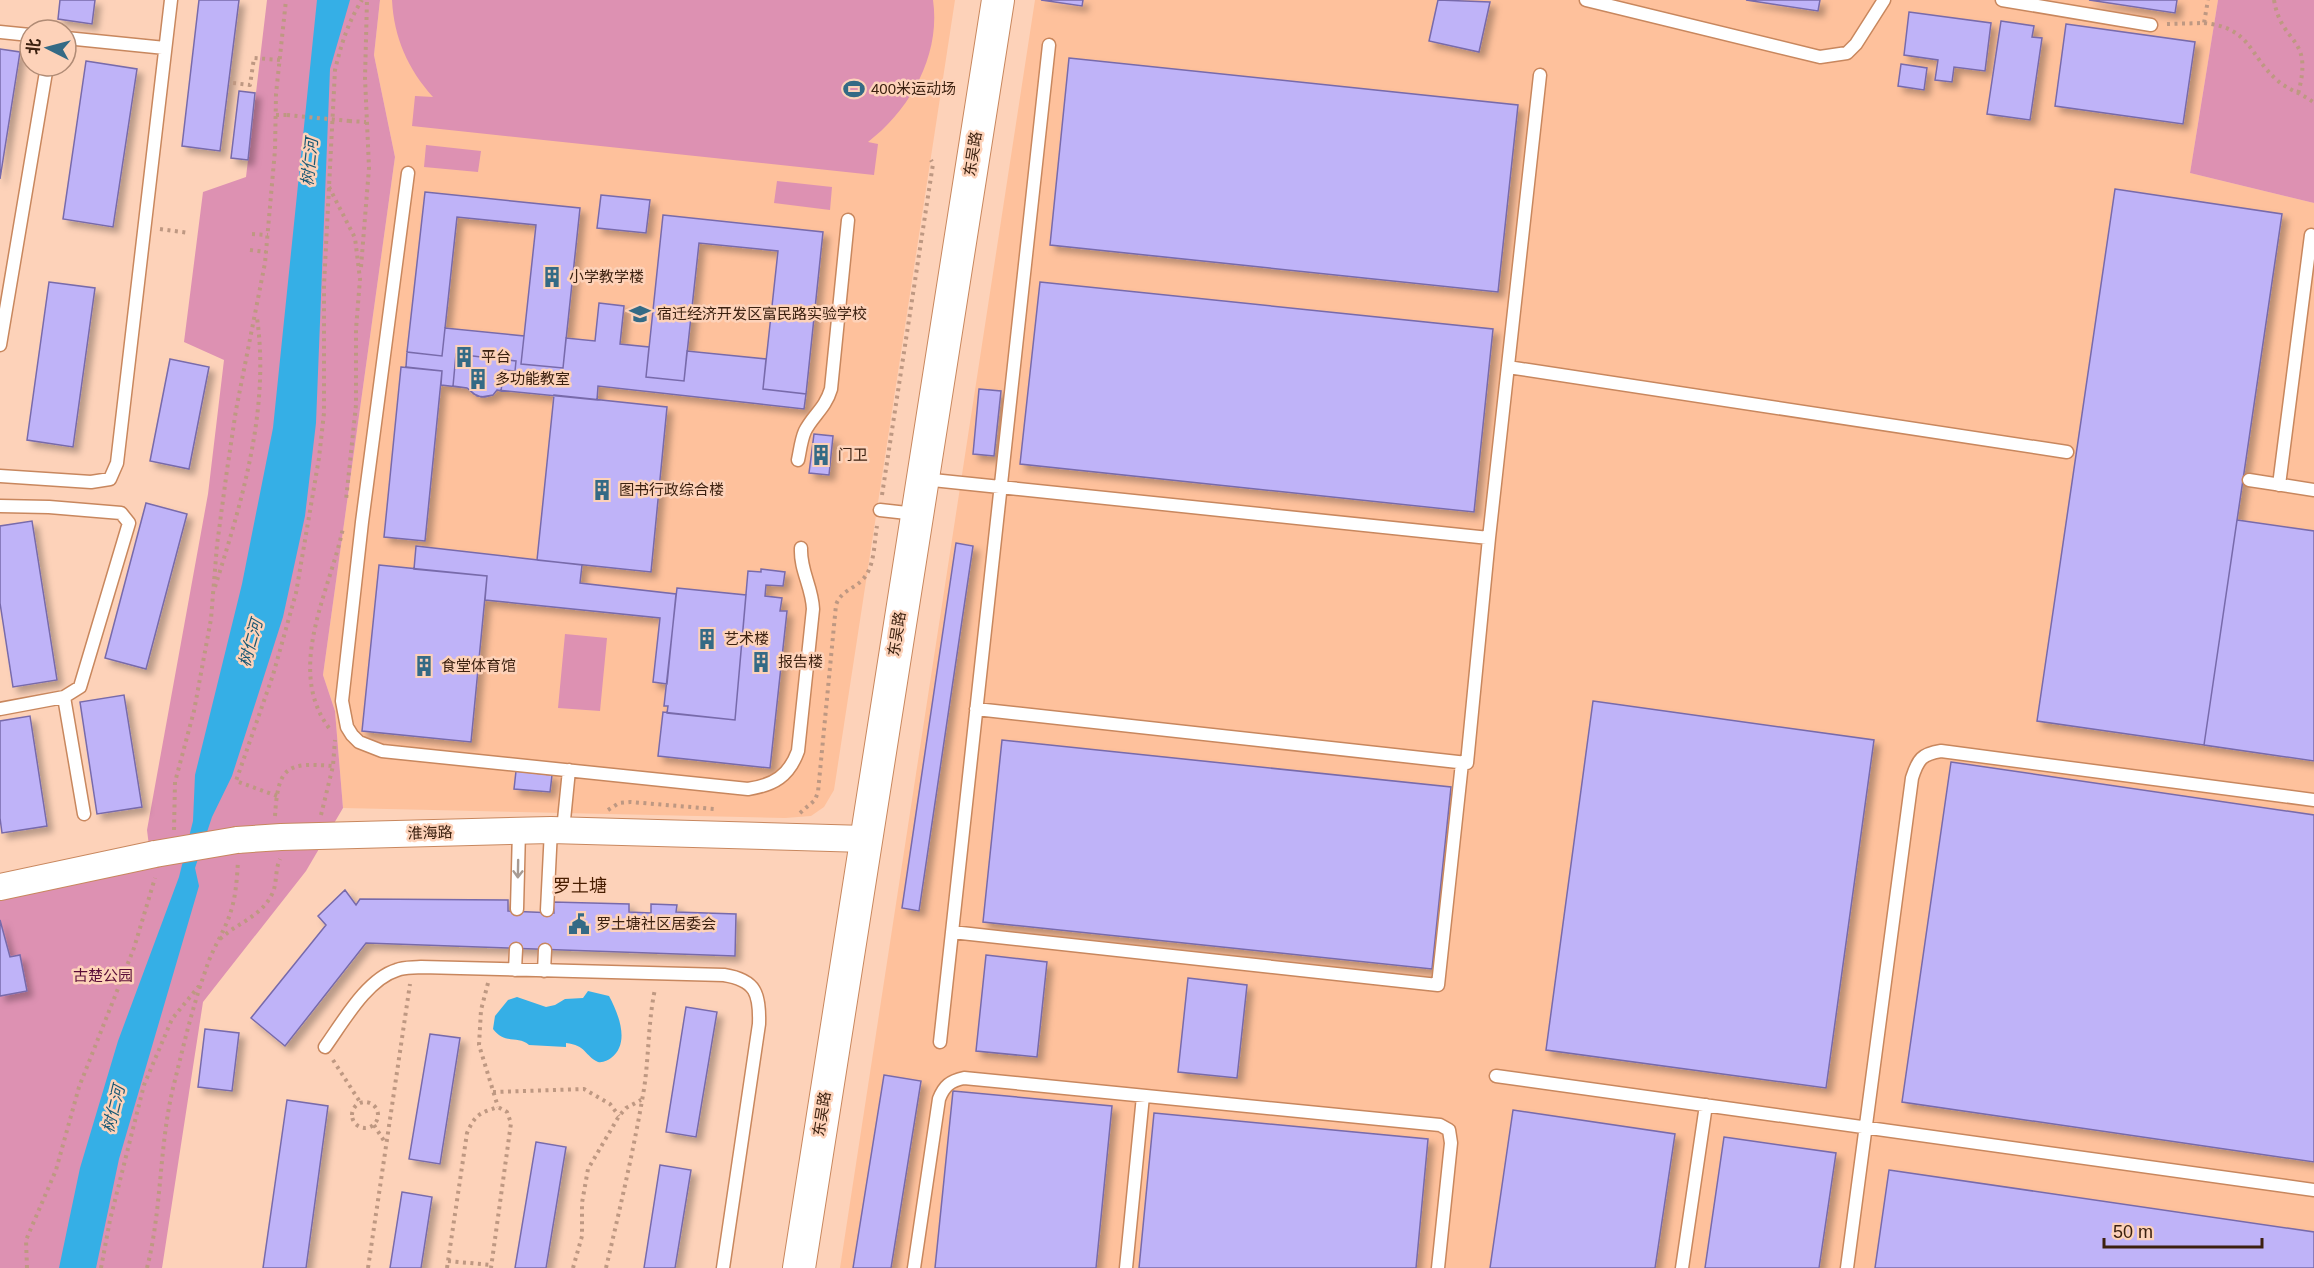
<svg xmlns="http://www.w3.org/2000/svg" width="2314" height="1268" viewBox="0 0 2314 1268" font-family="Arial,'Noto Sans SC',sans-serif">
	<defs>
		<filter id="shadow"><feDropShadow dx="5.5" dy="5.5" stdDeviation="3" flood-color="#0004"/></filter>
	</defs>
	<rect width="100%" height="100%" fill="#fdd2b9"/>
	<!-- built -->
	<path fill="#fec19c" d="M 380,0 L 955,0 L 834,790 L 824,807 L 811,816 L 785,818 L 343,808 L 335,711 L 323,675 L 395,157 L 374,55 Z
		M 1035,0 L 2218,0 L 2190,173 L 2314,203 L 2314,1268 L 840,1268 Z"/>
	<!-- green -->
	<path fill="#dd91b2" d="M 267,0 L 380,0 L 374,55 L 395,157 L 323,675 L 335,711 L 343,808 L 306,871 L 203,1002 L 162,1268 L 0,1268 L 0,893 L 151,862 L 147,830 L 208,494 L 224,360 L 184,342 L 203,192 L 246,177 Z
		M 392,0 L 933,0 C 941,55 910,110 868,142 L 878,144 L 874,175 L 412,126 L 415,96 L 433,97 C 408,69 394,38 392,0 Z
		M 2218,0 L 2314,0 L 2314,203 L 2190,173 Z
		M 426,145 L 481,151 L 478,172 L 424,167 Z
		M 777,181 L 832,187 L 830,210 L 774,203 Z
		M 565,634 L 607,638 L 600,711 L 558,708 Z"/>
	<!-- water -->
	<path fill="#35afe6" d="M 317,0 L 350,0 L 330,69 L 316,423 L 305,516 L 283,617 L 232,776 L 212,817 L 195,868 L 199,886 L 119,1159 L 96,1268 L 59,1268 L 80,1168 L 118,1041 L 179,877 L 193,821 L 195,775 L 242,584 L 273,428 Z
		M 588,991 L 609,996 C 618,1013 631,1043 611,1058 C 608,1060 603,1063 598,1062 C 585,1056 586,1045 566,1043 L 566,1047 L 529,1045 C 518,1035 505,1045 493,1029 L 495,1016 L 508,1000 L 517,997 L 546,1007 L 555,1005 L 565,999 L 583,998 Z"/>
	<!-- building -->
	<path fill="#bfb3f8" stroke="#786bab" stroke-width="1.5" filter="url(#shadow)" d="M 60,0 L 95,0 L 92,24 L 58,19 Z
		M 199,0 L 239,0 L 220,151 L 182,146 Z
		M 1041,0 L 1083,0 L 1082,6 Z
		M 1438,0 L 1490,2 L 1479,52 L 1429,41 Z
		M 1746,0 L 1820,0 L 1818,11 Z
		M 2089,0 L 2177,0 L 2175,13 Z
		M 1909,12 L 1991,23 L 1985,71 L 1954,67 L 1952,82 L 1935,80 L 1938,60 L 1904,55 Z
		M 2001,21 L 2034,26 L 2032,37 L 2042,38 L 2030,120 L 1987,114 Z
		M 2066,24 L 2195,42 L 2183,124 L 2055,106 Z
		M 0,49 L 20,52 L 0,179 Z
		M 1069,58 L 1518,105 L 1498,292 L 1050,245 Z
		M 86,61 L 137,69 L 113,227 L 63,219 Z
		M 1901,64 L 1927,68 L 1924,90 L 1898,86 Z
		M 239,91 L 255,93 L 248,160 L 231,158 Z
		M 2115,189 L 2282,214 L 2204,745 L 2037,721 Z
		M 425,192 L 580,208 L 563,368 L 521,364 L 536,225 L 457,217 L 442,356 L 407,352 Z
		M 601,195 L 650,200 L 646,233 L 597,228 Z
		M 663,215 L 823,232 L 806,394 L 763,389 L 778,251 L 699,243 L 684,381 L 646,377 Z
		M 49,282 L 95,288 L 73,447 L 27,440 Z
		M 1040,282 L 1493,329 L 1474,512 L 1020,464 Z
		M 599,303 L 624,306 L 620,344 L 649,347 L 646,377 L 684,381 L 687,351 L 766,359 L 763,389 L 806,394 L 804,409 L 598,386 L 597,400 L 497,390 L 493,395 L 481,397 L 474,394 L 467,388 L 441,385 L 442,371 L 406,367 L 407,352 L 442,356 L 445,328 L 524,336 L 521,364 L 563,368 L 566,338 L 595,341 Z
		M 456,354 L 516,361 L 515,371 L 504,370 L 501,391 L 497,390 L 493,395 L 485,397 L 477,396 L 467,388 L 453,386 Z
		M 170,359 L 209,367 L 189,469 L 150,461 Z
		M 401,367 L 442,371 L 425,541 L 384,537 Z
		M 979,389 L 1001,391 L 994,456 L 973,454 Z
		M 554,395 L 667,407 L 651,572 L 537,560 Z
		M 814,434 L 833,436 L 829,475 L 809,473 Z
		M 146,503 L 187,514 L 146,669 L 105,658 Z
		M 2237,520 L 2314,531 L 2314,761 L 2204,745 Z
		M 32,521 L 57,680 L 13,687 L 0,603 L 0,526 Z
		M 956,543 L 973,546 L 919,911 L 902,908 Z
		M 416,546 L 582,565 L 580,583 L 676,594 L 667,684 L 653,682 L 660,618 L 485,600 L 487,576 L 414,569 Z
		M 379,565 L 487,576 L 471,742 L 362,731 Z
		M 761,569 L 785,572 L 783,586 L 766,585 L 765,596 L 782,598 L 780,611 L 787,611 L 770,768 L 658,756 L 663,712 L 735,720 L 748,571 L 761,572 Z
		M 677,588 L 746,595 L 735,720 L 667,713 L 668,706 L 664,706 Z
		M 124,695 L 142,807 L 97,814 L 80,702 Z
		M 1593,701 L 1874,740 L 1826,1088 L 1546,1050 Z
		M 30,716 L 47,826 L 2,833 L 0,818 L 0,721 Z
		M 1002,740 L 1451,787 L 1432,969 L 983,922 Z
		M 1951,762 L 2314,815 L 2314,1162 L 1902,1102 Z
		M 516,771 L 552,775 L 550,792 L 514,789 Z
		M 345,890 L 356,905 L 360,899 L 508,900 L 508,911 L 554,913 L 553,902 L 629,904 L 629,912 L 651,913 L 651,904 L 677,905 L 676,912 L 736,914 L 735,956 L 366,943 L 285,1046 L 251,1018 L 326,925 L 318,916 Z
		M 0,920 L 10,957 L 20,955 L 27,991 L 0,996 Z
		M 986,955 L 1047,962 L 1037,1057 L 976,1051 Z
		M 1188,978 L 1247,985 L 1237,1078 L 1178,1072 Z
		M 686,1007 L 717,1012 L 696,1137 L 666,1132 Z
		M 205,1029 L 239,1033 L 232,1091 L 198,1087 Z
		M 430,1034 L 460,1038 L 440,1164 L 409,1159 Z
		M 884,1075 L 921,1081 L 891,1268 L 853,1268 Z
		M 953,1091 L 1112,1106 L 1096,1268 L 935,1268 Z
		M 287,1100 L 328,1106 L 306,1268 L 263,1268 Z
		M 1513,1110 L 1675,1134 L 1655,1268 L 1490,1268 Z
		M 1154,1113 L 1428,1139 L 1416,1268 L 1139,1268 Z
		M 1724,1137 L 1836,1153 L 1819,1268 L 1705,1268 Z
		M 536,1142 L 566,1147 L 546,1268 L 515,1268 Z
		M 660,1165 L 691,1170 L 675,1268 L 644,1268 Z
		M 1889,1170 L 2314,1232 L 2314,1268 L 1875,1268 Z
		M 402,1192 L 432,1197 L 421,1268 L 390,1268 Z"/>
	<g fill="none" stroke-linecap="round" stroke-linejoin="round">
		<defs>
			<path id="service" d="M 1586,0 L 1820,57 L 1847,53 L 1856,44 L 1884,0
				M 2002,0 L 2151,25
				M 0,32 L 30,35
				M 66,38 L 165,48
				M 408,173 L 362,522 L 342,701 L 347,727 L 352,735 L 359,742 L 382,751 L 748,789 C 774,785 789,776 798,751 L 813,609 C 812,586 800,571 801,548
				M 0,345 L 47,66
				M 1508,367 L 2067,452
				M 798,460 C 800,451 801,440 805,431 C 813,415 825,409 831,389 L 848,220
				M 0,476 L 91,482 L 110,479 L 117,463 L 171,0
				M 923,479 L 1489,538
				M 2249,480 L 2314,490
				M 2279,485 L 2311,235
				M 0,506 L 49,507 L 121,513 L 129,523 L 80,687 L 64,697 L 0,709
				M 880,510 L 916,514
				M 64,697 L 84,814
				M 976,709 L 1467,763 L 1489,538 L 1540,75
				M 563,830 L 569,770
				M 517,909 L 519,830
				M 547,910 L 551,830
				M 952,932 L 1438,985 L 1462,763
				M 515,970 L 516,949
				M 544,971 L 545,950
				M 940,1042 L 1049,45
				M 325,1047 C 343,1022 367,979 397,970 C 404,967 413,968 421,967 L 724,975 C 756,980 760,994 759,1024 L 723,1268
				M 1496,1076 L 2314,1190
				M 914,1268 L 939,1099 C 944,1086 950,1081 964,1078 L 1440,1125 L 1449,1130 L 1451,1143 L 1438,1268
				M 1126,1268 L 1143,1096
				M 1682,1268 L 1706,1105
				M 1847,1268 L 1912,778 C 1918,759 1922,754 1941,751 L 2314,800"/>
			<path id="minor" d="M 237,840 L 281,837 L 551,830 L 865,839
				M 0,887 L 155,854"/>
			<path id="tertiary" d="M 799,1268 L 998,0"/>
		</defs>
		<!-- service casing -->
		<use href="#service" stroke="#c8875e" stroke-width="15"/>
		<!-- minor casing -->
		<use href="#minor" stroke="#c8875e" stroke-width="28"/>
		<!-- tertiary casing -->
		<use href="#tertiary" stroke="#c8875e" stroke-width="34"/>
		<!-- path -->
		<path stroke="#be9882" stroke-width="4" stroke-dasharray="3 4.5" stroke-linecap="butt" d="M 2274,0 C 2282,47 2314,34 2298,94
			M 2204,23 C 2252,28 2248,55 2278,81 C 2288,90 2304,94 2314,103
			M 2167,24 L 2204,23 L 2208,0
			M 233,83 L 250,85 L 254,58 L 280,60
			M 276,115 L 287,115
			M 349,121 L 366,122
			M 329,187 L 355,238 L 360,279 L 356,329 L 356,405 L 346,500
			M 160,229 L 189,233
			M 252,234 L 268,235
			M 250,250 L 266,252
			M 361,267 L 369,168 L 365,78 L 367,0
			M 882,495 L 933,164 L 931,160
			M 215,587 C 242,501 270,409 257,318
			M 329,728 C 285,669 330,591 343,528
			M 277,796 L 236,781 L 273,675 L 296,593 L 319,458 L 324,413 L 324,285 L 335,70 C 341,45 348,22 362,0
			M 608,810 L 619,803 L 630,802 L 715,809
			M 800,813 L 815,800 L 818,792 L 836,605 C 841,590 855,589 864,578 C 875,565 874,542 877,526
			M 321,815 L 333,766 L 335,740
			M 275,816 C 278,767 286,762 333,766
			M 174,830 L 175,782 L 194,711 L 211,619 L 217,545 L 227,470 L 236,410 L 265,263 L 275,150 L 276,94 L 286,0
			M 220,939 C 238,922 262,917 273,892 C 277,882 275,870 280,859
			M 488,983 L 481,1010 L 479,1045 L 498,1107
			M 333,1060 L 360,1102
			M 493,1092 L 584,1089 L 610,1104 L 619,1116
			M352 1115a13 13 0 1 1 26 0a13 13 0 1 1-26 0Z
			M 374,1125 L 386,1144
			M 448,1261 L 491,1265
			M 27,1268 L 26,1240 L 56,1170 L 79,1087 L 134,948 L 155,878
			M 101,1268 L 110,1220 L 144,1085 L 172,1019 L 199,986
			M 147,1268 C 162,1209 159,1147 173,1088 C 183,1048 192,1008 206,969 C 212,949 225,931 231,911 C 236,895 237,878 238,861
			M 368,1268 L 410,984
			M 447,1268 L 467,1133 C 475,1115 479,1113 498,1107 L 507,1112 L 511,1123 L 491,1268
			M 573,1268 L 582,1236 L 582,1203 L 588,1169 L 619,1116 L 626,1108 L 641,1100
			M 606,1268 C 620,1208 634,1149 644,1089 C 649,1056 648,1022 655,989"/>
		<!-- service -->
		<use href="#service" stroke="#fff" stroke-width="12"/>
		<!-- minor -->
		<use href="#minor" stroke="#fff" stroke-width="26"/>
		<!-- tertiary -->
		<use href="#tertiary" stroke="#fff" stroke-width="32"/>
		<defs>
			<path id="minor-bridge" d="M 155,854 L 237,840"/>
		</defs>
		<!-- minor-bridge casing -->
		<use href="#minor-bridge" stroke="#c8875e" stroke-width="28" stroke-linecap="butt"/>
		<!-- path-bridge -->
		<path stroke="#be9882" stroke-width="4" stroke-dasharray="3 4.5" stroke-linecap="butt" d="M 287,115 L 349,121"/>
		<!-- minor-bridge -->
		<use href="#minor-bridge" stroke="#fff" stroke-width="26"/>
	</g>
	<!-- one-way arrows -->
	<defs><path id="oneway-shaft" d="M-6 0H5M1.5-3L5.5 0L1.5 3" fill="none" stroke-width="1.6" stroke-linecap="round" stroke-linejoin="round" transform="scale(1.5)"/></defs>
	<use stroke="#a79b93" href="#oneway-shaft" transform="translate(518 869) rotate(91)"/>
	<!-- icons -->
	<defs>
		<symbol id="stadium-bare" viewBox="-9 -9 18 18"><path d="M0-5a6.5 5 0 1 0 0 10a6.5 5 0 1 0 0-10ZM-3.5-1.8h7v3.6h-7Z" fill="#346a85" stroke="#fdd2b9" stroke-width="2.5" paint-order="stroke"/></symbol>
		<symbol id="building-bare" viewBox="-9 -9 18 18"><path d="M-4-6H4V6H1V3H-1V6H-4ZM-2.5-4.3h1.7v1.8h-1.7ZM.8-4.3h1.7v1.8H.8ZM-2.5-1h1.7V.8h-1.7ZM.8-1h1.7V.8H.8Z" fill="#346a85" stroke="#fdd2b9" stroke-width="2.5" paint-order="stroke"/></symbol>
		<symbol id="school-bare" viewBox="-9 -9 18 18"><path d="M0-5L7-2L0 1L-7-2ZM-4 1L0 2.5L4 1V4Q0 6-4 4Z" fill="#346a85" stroke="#fdd2b9" stroke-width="2.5" paint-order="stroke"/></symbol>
		<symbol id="civic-bare" viewBox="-9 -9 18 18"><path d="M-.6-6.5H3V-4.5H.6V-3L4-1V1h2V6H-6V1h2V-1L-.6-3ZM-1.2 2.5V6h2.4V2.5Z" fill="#346a85" stroke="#fdd2b9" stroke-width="2.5" paint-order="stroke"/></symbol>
	</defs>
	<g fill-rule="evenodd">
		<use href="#stadium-bare" x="839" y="74" width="30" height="30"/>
		<use href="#building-bare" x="537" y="262" width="30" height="30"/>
		<use href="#school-bare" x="625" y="299" width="30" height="30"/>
		<use href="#building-bare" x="449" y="342" width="30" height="30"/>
		<use href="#building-bare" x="463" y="364" width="30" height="30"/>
		<use href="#building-bare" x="806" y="440" width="30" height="30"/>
		<use href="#building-bare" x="587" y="475" width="30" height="30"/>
		<use href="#building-bare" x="692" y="624" width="30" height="30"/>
		<use href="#building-bare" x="746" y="647" width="30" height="30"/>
		<use href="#building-bare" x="409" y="651" width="30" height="30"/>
		<use href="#civic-bare" x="564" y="909" width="30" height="30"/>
	</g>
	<g text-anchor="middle" stroke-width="5" stroke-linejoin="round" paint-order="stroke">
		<!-- poi labels -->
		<g font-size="15" fill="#3c2110" stroke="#fdd2b9" text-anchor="start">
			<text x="871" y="94">400米运动场</text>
			<text x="569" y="282">小学教学楼</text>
			<text x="657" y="319">宿迁经济开发区富民路实验学校</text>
			<text x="481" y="362">平台</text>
			<text x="495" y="384">多功能教室</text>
			<text x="838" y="460">门卫</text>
			<text x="619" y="495">图书行政综合楼</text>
			<text x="724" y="644">艺术楼</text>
			<text x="778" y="667">报告楼</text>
			<text x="441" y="671">食堂体育馆</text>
			<text x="596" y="929">罗土塘社区居委会</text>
		</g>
		<!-- street labels -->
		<g font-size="15" fill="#3c2110" stroke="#fdd2b9">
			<text transform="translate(973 154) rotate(-81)" y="5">东吴路</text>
			<text transform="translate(897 634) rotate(-81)" y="5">东吴路</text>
			<text transform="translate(430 833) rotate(-2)" y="5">淮海路</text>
			<text transform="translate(822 1114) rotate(-81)" y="5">东吴路</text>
		</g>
		<!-- park labels -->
		<g font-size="15" fill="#590c37" stroke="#fdd2b9">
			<text x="103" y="981">古楚公园</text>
		</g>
		<!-- water labels -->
		<g font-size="16" font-style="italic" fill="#195874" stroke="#fdd2b9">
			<text transform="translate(309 162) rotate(-84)" y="6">树仁河</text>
			<text transform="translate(250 643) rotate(-74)" y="6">树仁河</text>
			<text transform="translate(113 1109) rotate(-76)" y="6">树仁河</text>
		</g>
		<!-- quarter labels -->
		<g font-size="18" fill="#481d00" stroke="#fdd2b9">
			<text x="580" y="892">罗土塘</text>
		</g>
	</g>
	<!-- north arrow -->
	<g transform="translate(48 48) rotate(276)"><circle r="28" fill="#fdd2b9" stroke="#b08b75" stroke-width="1.5"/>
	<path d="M0-4.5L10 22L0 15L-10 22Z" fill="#346a85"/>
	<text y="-9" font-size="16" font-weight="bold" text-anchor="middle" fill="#3c2110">北</text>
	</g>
	<!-- scale -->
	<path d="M2104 1238v9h158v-9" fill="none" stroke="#3c2110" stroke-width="3"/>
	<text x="2113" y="1238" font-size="18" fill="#3c2110" stroke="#fdd2b9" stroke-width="4.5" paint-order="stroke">50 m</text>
</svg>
